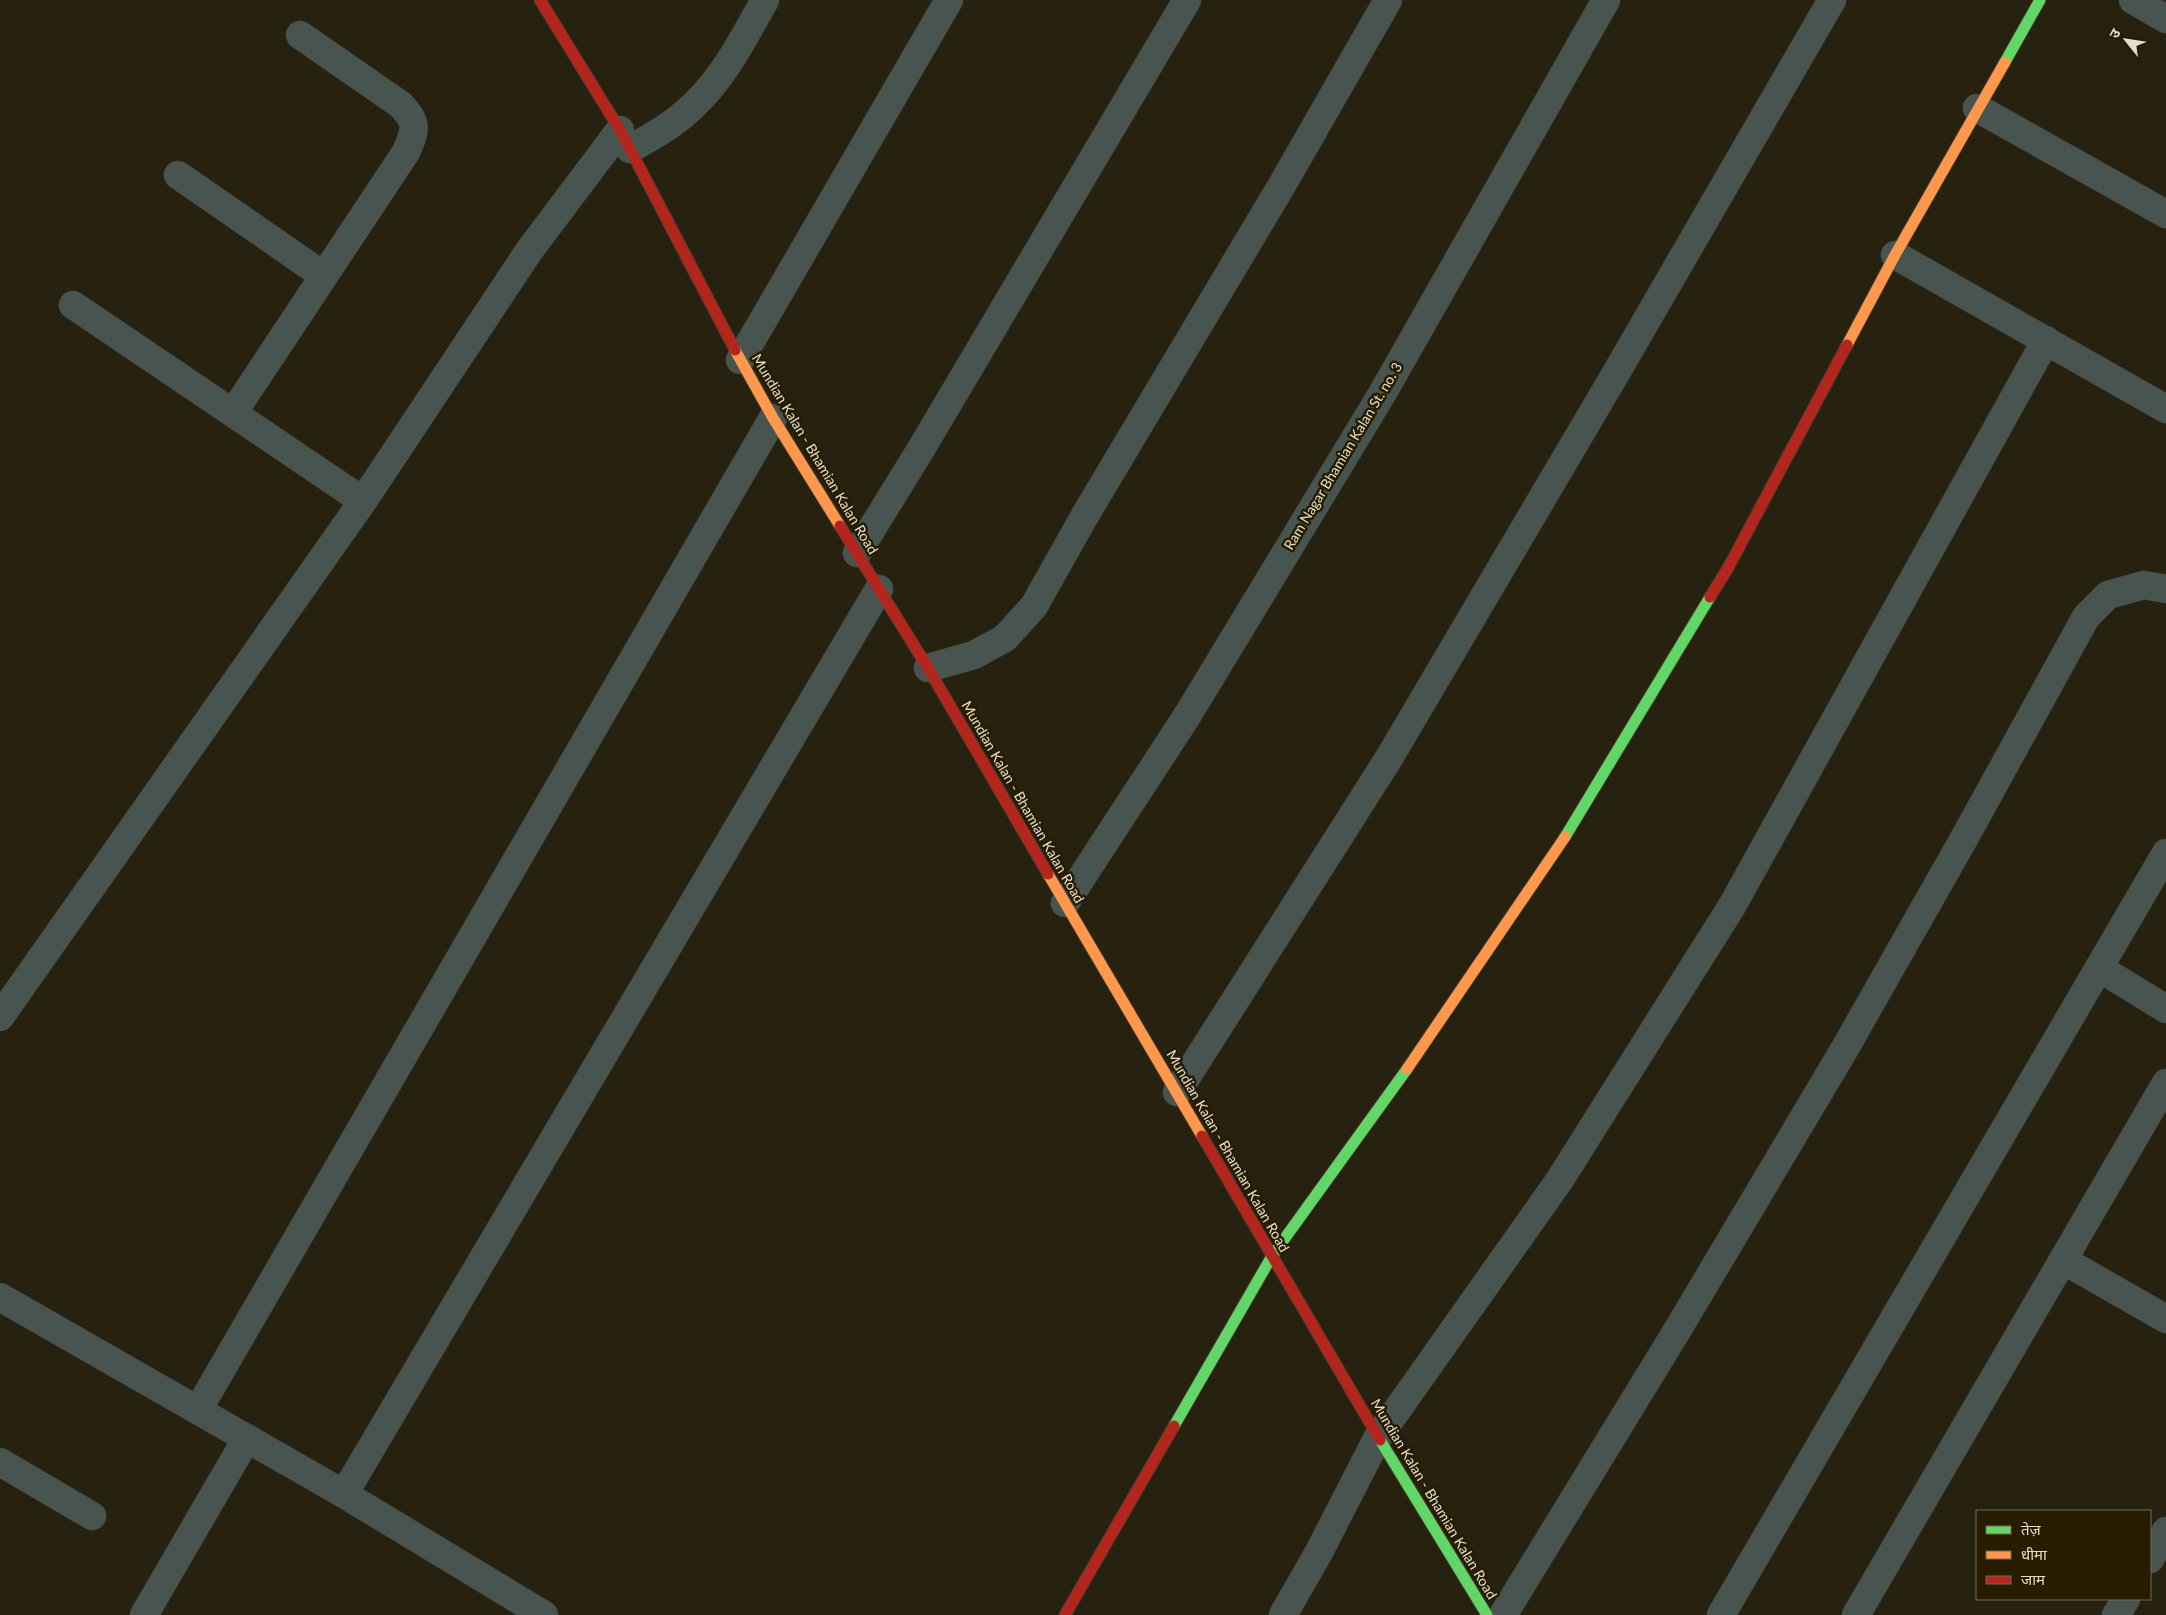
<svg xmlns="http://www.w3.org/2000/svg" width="2166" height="1615" viewBox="0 0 2166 1615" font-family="Lato,'Noto Sans Devanagari',sans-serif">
	<rect width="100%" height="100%" fill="#272110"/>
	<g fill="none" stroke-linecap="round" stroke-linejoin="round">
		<defs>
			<path id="street" d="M 2133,0 L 2166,19
				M 1977,108 L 2166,214
				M 630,149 C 653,136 675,124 694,105 C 725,76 744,37 765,0
				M 178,175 L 324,276
				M 1895,255 L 2166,409
				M 73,305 L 363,501
				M 740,360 L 949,0
				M 233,413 L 406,152 C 416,129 418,124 401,105 L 300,35
				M 857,553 L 921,449 L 1187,0
				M 928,668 L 974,655 L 1005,638 L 1034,606 L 1084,517 L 1282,185 L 1388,0
				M 1065,903 L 1187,716 L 1382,394 L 1606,0
				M 2099,968 L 2166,1009
				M 0,1017 L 363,501 L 529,251 L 620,130
				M 1177,1092 L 1389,758 L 1609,385 L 1832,0
				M 2063,1260 L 2166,1319
				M 0,1297 L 344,1494 L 544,1615
				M 198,1410 L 773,418
				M 0,1462 L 92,1516
				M 344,1494 L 879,589
				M 2150,1559 L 2166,1531
				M 144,1615 L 247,1438
				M 1283,1615 L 1319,1552 L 1378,1437 L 1559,1181 L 1732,906 L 2046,340
				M 1503,1615 L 1678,1329 L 1844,1050 L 1966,835 L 2086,617 L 2108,595 L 2144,585 L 2166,589
				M 1721,1615 L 2166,853
				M 1856,1615 L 2166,1083
				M 2116,1615 L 2126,1599"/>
			<path id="fast" d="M 2005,62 L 2040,0
				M 1565,837 L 1710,597
				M 1174,1426 L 1272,1256 L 1407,1069
				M 1380,1440 L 1487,1615"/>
			<path id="slow" d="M 1847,345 L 1895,255 L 2005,62
				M 735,350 L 773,418 L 840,526
				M 1048,874 L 1202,1136
				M 1407,1069 L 1565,837"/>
			<path id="jam" d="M 540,0 L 620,130 L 735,350
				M 840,526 L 928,668 L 1048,874
				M 1710,597 L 1728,568 L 1847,345
				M 1202,1136 L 1380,1440
				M 1065,1615 L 1174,1426"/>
		</defs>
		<!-- street casing -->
		<use href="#street" stroke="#403b2c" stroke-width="29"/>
		<!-- fast casing -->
		<use href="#fast" stroke="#403b2c" stroke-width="13"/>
		<!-- slow casing -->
		<use href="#slow" stroke="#403b2c" stroke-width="13"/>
		<!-- jam casing -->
		<use href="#jam" stroke="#403b2c" stroke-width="13"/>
		<!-- street -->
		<use href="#street" stroke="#475450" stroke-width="28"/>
		<!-- fast -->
		<use href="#fast" stroke="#63d668" stroke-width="11"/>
		<!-- slow -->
		<use href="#slow" stroke="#ff974d" stroke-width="11"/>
		<!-- jam -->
		<use href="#jam" stroke="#b3261e" stroke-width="11"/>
	</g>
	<g text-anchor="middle" stroke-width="5" stroke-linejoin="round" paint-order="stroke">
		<!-- street labels -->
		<g font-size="14" fill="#e5decc" stroke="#271c00">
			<text transform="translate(815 454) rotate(59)" y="5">Mundian Kalan - Bhamian Kalan Road</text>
			<text transform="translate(1343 456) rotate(-59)" y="5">Ram Nagar Bhamian Kalan St. no. 3</text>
			<text transform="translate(1023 802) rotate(60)" y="5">Mundian Kalan - Bhamian Kalan Road</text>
			<text transform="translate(1228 1151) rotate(60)" y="5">Mundian Kalan - Bhamian Kalan Road</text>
			<text transform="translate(1434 1499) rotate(59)" y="5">Mundian Kalan - Bhamian Kalan Road</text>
		</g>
	</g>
	<!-- legend -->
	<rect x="1976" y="1510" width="175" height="90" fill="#271c00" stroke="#736a52"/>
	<rect x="1986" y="1526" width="25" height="8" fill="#63d668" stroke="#736a52"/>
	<text x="2021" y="1535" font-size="15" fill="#e5decc">तेज़</text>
	<rect x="1986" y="1551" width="25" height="8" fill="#ff974d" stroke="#736a52"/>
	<text x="2021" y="1560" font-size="15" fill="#e5decc">धीमा</text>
	<rect x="1986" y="1576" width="25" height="8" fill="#b3261e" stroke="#736a52"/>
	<text x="2021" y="1585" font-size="15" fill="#e5decc">जाम</text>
	<!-- north arrow -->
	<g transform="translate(2126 40) rotate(300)" stroke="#271c00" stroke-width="4" paint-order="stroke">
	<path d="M0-4L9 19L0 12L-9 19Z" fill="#e5decc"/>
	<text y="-8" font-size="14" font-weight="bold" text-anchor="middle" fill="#e5decc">उ</text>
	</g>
</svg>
